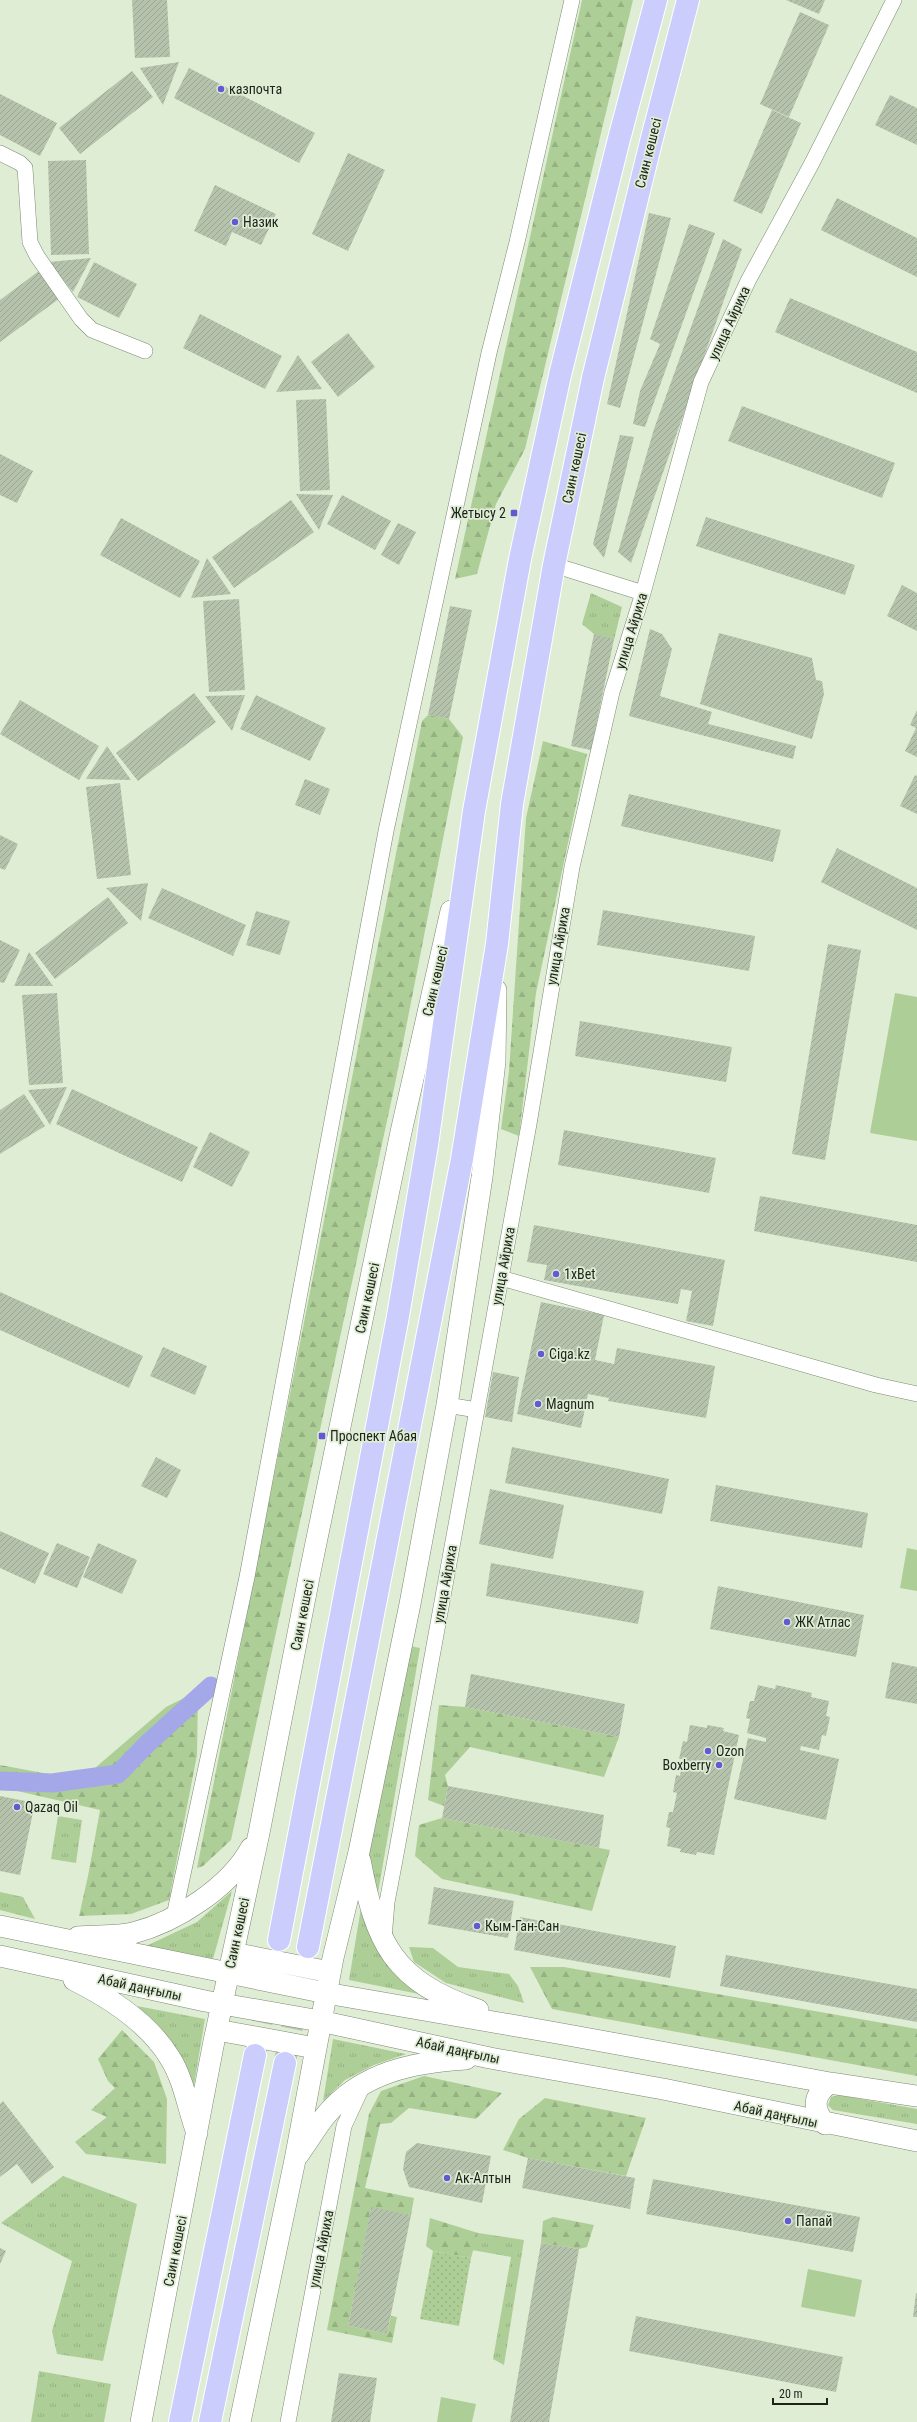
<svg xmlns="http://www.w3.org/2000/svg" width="917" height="2422" viewBox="0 0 917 2422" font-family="'Roboto Condensed',sans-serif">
	<defs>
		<pattern id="grass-tufts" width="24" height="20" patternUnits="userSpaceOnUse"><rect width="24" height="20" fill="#aece97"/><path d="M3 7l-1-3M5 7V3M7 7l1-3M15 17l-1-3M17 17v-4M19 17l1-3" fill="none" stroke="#95b182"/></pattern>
		<pattern id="forest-firs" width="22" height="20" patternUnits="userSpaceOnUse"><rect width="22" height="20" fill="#aece97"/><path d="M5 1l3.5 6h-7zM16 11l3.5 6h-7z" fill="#95b182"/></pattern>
		<pattern id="park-dots" width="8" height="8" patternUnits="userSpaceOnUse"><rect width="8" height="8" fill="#aece97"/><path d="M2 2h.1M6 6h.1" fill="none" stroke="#95b182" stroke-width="1.8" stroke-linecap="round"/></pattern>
		<pattern id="building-hatch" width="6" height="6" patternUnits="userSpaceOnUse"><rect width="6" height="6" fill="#b5c3ac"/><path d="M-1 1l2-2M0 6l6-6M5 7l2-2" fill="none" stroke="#9ba793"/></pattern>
	</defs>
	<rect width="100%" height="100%" fill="#dfedd5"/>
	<!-- grass -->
	<path fill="url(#grass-tufts)" d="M 591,593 L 622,607 L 614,640 L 594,634 L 582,624 Z
		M 410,1646 L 420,1648 L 377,1899 L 368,1850 Z
		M 58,1816 L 82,1820 L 76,1863 L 51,1859 Z
		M 232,1891 L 213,1959 L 146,1946 L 197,1922 Z
		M 0,1892 L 23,1897 L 35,1919 L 0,1910 Z
		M 362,1902 L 429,1996 L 349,1980 Z
		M 409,1947 L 433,1948 L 458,1967 L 509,1974 L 518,1986 L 524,2003 L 446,1983 L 414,1962 Z
		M 137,2006 L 205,2019 L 194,2085 L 171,2040 Z
		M 333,2039 L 406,2054 L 374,2065 L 345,2080 L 323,2101 Z
		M 839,2095 L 917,2109 L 917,2124 L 833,2110 L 828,2105 L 831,2097 Z
		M 63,2176 L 137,2204 L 103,2361 L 57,2354 L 52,2331 L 72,2261 L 1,2223 Z
		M 478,2233 L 524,2240 L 504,2365 L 493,2359 L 511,2257 L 472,2250 Z
		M 39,2371 L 111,2384 L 104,2422 L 31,2422 Z"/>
	<!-- forest -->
	<path fill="url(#forest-firs)" d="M 582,0 L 633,0 L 525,449 L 496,504 L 477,574 L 455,579 Z
		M 428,715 L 449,719 L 463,737 L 395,1084 L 231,1840 L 203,1866 L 197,1868 L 422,721 Z
		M 543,741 L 587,754 L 536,993 L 519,1136 L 501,1129 L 509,1071 L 526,818 Z
		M 198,1691 L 197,1755 L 169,1900 L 131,1914 L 79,1916 L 88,1876 L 100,1810 L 0,1787 L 0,1765 L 81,1780 L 166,1707 Z
		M 439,1705 L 465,1707 L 619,1737 L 604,1777 L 470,1747 L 445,1775 L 448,1786 L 444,1806 L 428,1800 Z
		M 442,1818 L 610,1850 L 592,1911 L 442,1879 L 415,1856 L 419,1825 Z
		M 530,1967 L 564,1967 L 917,2029 L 917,2076 L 552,2009 Z
		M 122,2030 L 154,2062 L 167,2099 L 166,2164 L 86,2154 L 75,2142 L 107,2117 L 91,2110 L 115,2088 L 108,2081 L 98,2059 Z
		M 424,2076 L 502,2093 L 476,2119 L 409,2108 L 391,2123 L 380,2124 L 365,2188 L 414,2198 L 411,2215 L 371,2208 L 348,2326 L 387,2334 L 391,2316 L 397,2317 L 392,2343 L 327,2330 L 369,2114 L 381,2091 Z
		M 545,2098 L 646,2118 L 626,2176 L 528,2158 L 503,2150 L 519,2119 Z
		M 553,2217 L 594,2225 L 587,2247 L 579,2249 L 541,2243 L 543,2221 Z
		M 430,2218 L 478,2233 L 471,2258 L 433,2251 L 426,2246 Z"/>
	<!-- park -->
	<path fill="url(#park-dots)" d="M 433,2251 L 471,2258 L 459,2326 L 420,2319 Z"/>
	<!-- pitch -->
	<path fill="#aece97" d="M 895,993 L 917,997 L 917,1141 L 870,1133 Z
		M 907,1548 L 917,1550 L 917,1591 L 900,1588 Z
		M 808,2269 L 862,2280 L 855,2317 L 801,2307 Z
		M 441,2397 L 476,2404 L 472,2422 L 437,2422 Z"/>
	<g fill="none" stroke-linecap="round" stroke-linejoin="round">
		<!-- canal -->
		<path stroke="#a4a8e8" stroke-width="19" d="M 0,1781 L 52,1783 L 118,1774 L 147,1744 L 211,1686"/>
	</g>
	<!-- building -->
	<path fill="url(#building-hatch)" d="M 132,0 L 167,0 L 170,57 L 135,58 Z
		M 786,0 L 825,0 L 819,14 Z
		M 800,12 L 829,25 L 789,117 L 760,104 Z
		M 179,62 L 163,105 L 140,68 Z
		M 189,68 L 315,133 L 299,163 L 174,98 Z
		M 132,71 L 153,97 L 80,154 L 59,128 Z
		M 0,94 L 57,123 L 40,156 L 0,135 Z
		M 890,95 L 917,108 L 917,145 L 875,125 Z
		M 772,110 L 801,123 L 762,214 L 733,201 Z
		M 348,153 L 385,170 L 348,251 L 312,234 Z
		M 86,160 L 89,254 L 51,255 L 48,161 Z
		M 215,185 L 276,214 L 261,245 L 232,232 L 226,246 L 194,231 Z
		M 837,198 L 917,238 L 917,277 L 821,230 Z
		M 649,213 L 671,218 L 620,408 L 607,404 Z
		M 689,224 L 715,233 L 645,427 L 633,424 L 640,391 L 660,344 L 650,339 Z
		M 723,239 L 742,249 L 631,563 L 618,552 L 654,429 Z
		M 91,258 L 73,292 L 49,262 Z
		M 94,262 L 137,284 L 119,318 L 77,297 Z
		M 43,268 L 63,296 L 0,342 L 0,300 Z
		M 790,298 L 917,352 L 917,393 L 775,332 Z
		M 200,314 L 282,356 L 265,389 L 183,348 Z
		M 348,333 L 375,367 L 338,397 L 311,362 Z
		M 298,355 L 322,389 L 276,392 Z
		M 326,399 L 330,490 L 300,491 L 296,400 Z
		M 742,406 L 895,463 L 882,498 L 728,441 Z
		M 620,435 L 634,437 L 604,558 L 593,544 Z
		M 0,454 L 33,471 L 17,503 L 0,495 Z
		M 296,494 L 333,495 L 319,530 Z
		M 342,495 L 391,521 L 375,550 L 327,524 Z
		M 291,500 L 314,532 L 234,588 L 212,557 Z
		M 706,517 L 855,565 L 845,595 L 696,546 Z
		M 121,518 L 200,561 L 180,598 L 100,555 Z
		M 398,523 L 416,532 L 399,565 L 381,555 Z
		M 207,558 L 231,594 L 191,598 Z
		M 902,585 L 917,593 L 917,631 L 887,616 Z
		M 239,599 L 245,690 L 209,692 L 203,601 Z
		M 450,606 L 472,610 L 449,719 L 428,715 Z
		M 650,629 L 662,634 L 672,649 L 660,696 L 712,712 L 708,724 L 796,746 L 793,759 L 629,716 Z
		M 719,633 L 812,658 L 816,680 L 822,681 L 824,694 L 812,739 L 700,704 Z
		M 594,634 L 614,639 L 591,750 L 571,746 Z
		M 194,693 L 216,722 L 138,781 L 116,753 Z
		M 245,695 L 232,731 L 205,696 Z
		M 256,695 L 326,728 L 310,761 L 240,729 Z
		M 20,700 L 99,746 L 79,780 L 0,734 Z
		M 917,710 L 917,757 L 905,751 L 916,728 L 910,725 Z
		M 107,746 L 131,780 L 86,779 Z
		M 915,775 L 917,776 L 917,814 L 900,806 Z
		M 305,779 L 330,789 L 320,815 L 295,805 Z
		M 120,783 L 131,875 L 97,879 L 86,787 Z
		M 629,794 L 781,830 L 773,862 L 621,826 Z
		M 0,835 L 18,844 L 5,870 L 0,868 Z
		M 837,848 L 917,888 L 917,930 L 821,882 Z
		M 148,883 L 141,921 L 106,888 Z
		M 162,888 L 246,925 L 233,956 L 148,918 Z
		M 108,897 L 128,923 L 55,979 L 35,953 Z
		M 603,910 L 755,936 L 749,971 L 597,945 Z
		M 256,911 L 290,921 L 280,955 L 246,945 Z
		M 0,940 L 20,950 L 4,983 L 0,982 Z
		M 828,944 L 861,950 L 825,1160 L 792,1154 Z
		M 29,952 L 53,986 L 14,986 Z
		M 57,993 L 63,1083 L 29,1085 L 22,995 Z
		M 580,1021 L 732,1047 L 726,1082 L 575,1056 Z
		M 67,1087 L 50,1125 L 28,1090 Z
		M 72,1089 L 198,1147 L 182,1182 L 56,1124 Z
		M 24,1094 L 45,1126 L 0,1154 L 0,1110 Z
		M 564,1130 L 716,1158 L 709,1193 L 558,1165 Z
		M 210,1132 L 250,1152 L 232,1187 L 193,1167 Z
		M 760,1196 L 917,1225 L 917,1262 L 754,1231 Z
		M 534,1225 L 725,1260 L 713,1326 L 686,1321 L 692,1291 L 681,1289 L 678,1304 L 544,1280 L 547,1265 L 527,1262 Z
		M 0,1292 L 143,1356 L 129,1388 L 0,1330 Z
		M 541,1302 L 604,1315 L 595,1360 L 614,1364 L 617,1348 L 715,1366 L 706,1418 L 608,1401 L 609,1398 L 588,1394 L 581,1428 L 517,1414 Z
		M 163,1347 L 207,1366 L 195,1395 L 150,1376 Z
		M 493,1372 L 519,1377 L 512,1422 L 485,1417 Z
		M 512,1447 L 669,1479 L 662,1514 L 505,1483 Z
		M 156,1457 L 181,1470 L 167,1498 L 141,1486 Z
		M 716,1485 L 868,1513 L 862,1548 L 710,1521 Z
		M 490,1489 L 564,1505 L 553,1559 L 479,1544 Z
		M 0,1531 L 49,1553 L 35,1584 L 0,1568 Z
		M 57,1543 L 90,1557 L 77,1588 L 43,1574 Z
		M 98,1543 L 137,1560 L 122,1594 L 83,1577 Z
		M 491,1563 L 644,1591 L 638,1624 L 486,1596 Z
		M 718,1586 L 864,1615 L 856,1657 L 710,1629 Z
		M 892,1662 L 917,1667 L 917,1704 L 885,1698 Z
		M 471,1674 L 625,1704 L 619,1737 L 465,1707 Z
		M 758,1685 L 775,1689 L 776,1685 L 812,1693 L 811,1697 L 829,1701 L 826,1716 L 830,1717 L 826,1736 L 822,1735 L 819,1750 L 801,1746 L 800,1750 L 839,1759 L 826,1820 L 734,1799 L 748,1738 L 766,1742 L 766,1738 L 747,1733 L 750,1719 L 746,1718 L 750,1701 L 754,1701 Z
		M 690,1725 L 707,1728 L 707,1725 L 724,1728 L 723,1731 L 739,1735 L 714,1855 L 697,1852 L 696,1855 L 680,1852 L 681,1849 L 667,1846 L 670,1828 L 666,1827 L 669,1812 L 673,1812 L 677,1793 L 673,1792 L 676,1775 L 680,1776 L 683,1759 L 679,1759 L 683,1741 L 687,1742 Z
		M 448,1786 L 604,1815 L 599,1848 L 442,1818 Z
		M 0,1796 L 35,1803 L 20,1875 L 0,1871 Z
		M 434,1887 L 514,1901 L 508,1938 L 428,1924 Z
		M 520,1917 L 676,1946 L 670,1978 L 514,1950 Z
		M 726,1955 L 917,1989 L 917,2022 L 720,1986 Z
		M 3,2101 L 54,2167 L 32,2184 L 17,2164 L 0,2177 L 0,2104 Z
		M 417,2143 L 491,2156 L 482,2203 L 409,2187 L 403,2169 L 406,2152 Z
		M 528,2158 L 635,2178 L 630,2209 L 522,2188 Z
		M 653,2179 L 860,2217 L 853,2252 L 646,2214 Z
		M 371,2207 L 411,2215 L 387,2334 L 348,2326 Z
		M 541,2243 L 579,2249 L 549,2422 L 510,2422 Z
		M 0,2248 L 6,2251 L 0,2264 Z
		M 916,2293 L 917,2294 L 917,2317 L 913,2317 Z
		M 636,2316 L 843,2357 L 836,2392 L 629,2351 Z
		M 339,2373 L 377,2378 L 370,2422 L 331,2422 Z"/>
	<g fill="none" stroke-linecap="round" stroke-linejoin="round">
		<!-- primary-tunnel -->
		<path stroke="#b8c4b0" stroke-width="22" stroke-dasharray="22 11" stroke-linecap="butt" d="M 255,2055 L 274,1963
			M 285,2061 L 304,1970"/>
		<defs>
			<path id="street" d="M 0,153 L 20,163 L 25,168 L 30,242 L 37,256 L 81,319 L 92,330 L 145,351
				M 554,565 L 643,593
				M 501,1278 L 876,1385 L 917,1394
				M 447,1405 L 477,1410
				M 174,1916 L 247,1577 L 386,831 L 489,353 L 517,242 L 572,0
				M 384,1939 L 387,1902 L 395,1860 L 529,1124 L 572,867 L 612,692 L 643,593 L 701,382 L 748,281 L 812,163 L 894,0
				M 288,2422 L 344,2126 L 363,2085"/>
			<path id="secondary" d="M 360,1860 C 376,1944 393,1981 478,2010
				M 0,1926 L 326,1993 L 557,2033 L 830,2083 L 917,2096
				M 78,1937 C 95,1935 116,1937 133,1933 C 176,1922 230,1887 251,1848
				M 233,1953 L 330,1972
				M 0,1956 L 205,2001 L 320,2021 L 490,2058 L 663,2089 L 917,2141
				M 74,1980 C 110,1998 149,2023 170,2058 C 184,2080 188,2109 197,2133
				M 217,2030 L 315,2048
				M 825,2124 C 812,2108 813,2095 830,2083
				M 298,2155 C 308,2142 316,2127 326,2115 C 362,2072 414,2062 466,2059
				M 141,2422 L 214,2041 L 259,1833 L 310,1572 L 401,1132 L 451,911
				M 240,2422 L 295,2160 L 333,1958 L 359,1852 L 410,1604 L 447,1405 L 482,1177 L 495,1061 L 496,990"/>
			<path id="primary" d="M 279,1940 L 398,1316 L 427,1145 L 474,811 L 520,559 L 560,375 L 619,139 L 656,0
				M 308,1947 L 462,1159 L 497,944 L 512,804 L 554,565 L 593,378 L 651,142 L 688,0
				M 180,2422 L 255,2055
				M 210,2422 L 285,2063"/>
		</defs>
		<!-- street casing -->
		<use href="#street" stroke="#7c8973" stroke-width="16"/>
		<!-- secondary casing -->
		<use href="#secondary" stroke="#7c8973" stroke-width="22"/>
		<!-- primary casing -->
		<use href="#primary" stroke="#fff" stroke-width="24"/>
		<!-- street -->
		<use href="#street" stroke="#fff" stroke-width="15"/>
		<!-- secondary -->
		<use href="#secondary" stroke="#fff" stroke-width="21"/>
		<!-- primary -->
		<use href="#primary" stroke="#cbcdfd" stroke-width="22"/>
	</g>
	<!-- markers -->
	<g fill="#625ad2" stroke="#dfedd5" stroke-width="1.5">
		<circle cx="221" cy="89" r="4"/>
		<circle cx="235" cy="222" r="4"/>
		<rect x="510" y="509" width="8" height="8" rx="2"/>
		<circle cx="556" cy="1274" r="4"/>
		<circle cx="541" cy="1354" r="4"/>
		<circle cx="538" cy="1404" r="4"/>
		<rect x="318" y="1432" width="8" height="8" rx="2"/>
		<circle cx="787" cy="1622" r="4"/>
		<circle cx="708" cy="1751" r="4"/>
		<circle cx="719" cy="1765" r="4"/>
		<circle cx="17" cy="1807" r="4"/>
		<circle cx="477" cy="1926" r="4"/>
		<circle cx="447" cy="2178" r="4"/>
		<circle cx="788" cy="2221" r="4"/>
	</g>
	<g text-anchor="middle" stroke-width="3.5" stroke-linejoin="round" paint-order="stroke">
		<!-- poi labels -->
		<g font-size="14" fill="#1d221a" stroke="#dfedd5" text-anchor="start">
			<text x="229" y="94">казпочта</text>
			<text x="243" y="227">Назик</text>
			<text x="506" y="518" text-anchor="end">Жетысу 2</text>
			<text x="564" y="1279">1xBet</text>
			<text x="549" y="1359">Ciga.kz</text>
			<text x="546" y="1409">Magnum</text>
			<text x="330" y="1441">Проспект Абая</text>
			<text x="795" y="1627">ЖК Атлас</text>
			<text x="716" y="1756">Ozon</text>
			<text x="711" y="1770" text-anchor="end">Boxberry</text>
			<text x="25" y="1812">Qazaq Oil</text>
			<text x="485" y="1931">Кым-Ган-Сан</text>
			<text x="455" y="2183">Ак-Алтын</text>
			<text x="796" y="2226">Папай</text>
		</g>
		<!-- street labels -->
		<g font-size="14" fill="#1d221a" stroke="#dfedd5">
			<text transform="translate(648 153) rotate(-76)" y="5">Саин көшесі</text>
			<text transform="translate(729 323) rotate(-65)" y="5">улица Айриха</text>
			<text transform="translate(574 468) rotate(-78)" y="5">Саин көшесі</text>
			<text transform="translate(631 631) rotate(-73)" y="5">улица Айриха</text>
			<text transform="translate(558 946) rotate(-80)" y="5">улица Айриха</text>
			<text transform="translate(435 981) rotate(-77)" y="5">Саин көшесі</text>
			<text transform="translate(503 1266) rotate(-80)" y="5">улица Айриха</text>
			<text transform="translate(367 1298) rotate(-78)" y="5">Саин көшесі</text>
			<text transform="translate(445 1584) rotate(-80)" y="5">улица Айриха</text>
			<text transform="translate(302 1615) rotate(-79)" y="5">Саин көшесі</text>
			<text transform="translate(237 1933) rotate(-78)" y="5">Саин көшесі</text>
			<text transform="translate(140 1987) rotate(12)" y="5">Абай даңғылы</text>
			<text transform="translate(458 2050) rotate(12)" y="5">Абай даңғылы</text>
			<text transform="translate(776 2114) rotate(12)" y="5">Абай даңғылы</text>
			<text transform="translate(321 2249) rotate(-79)" y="5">улица Айриха</text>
			<text transform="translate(175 2251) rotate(-79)" y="5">Саин көшесі</text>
		</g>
	</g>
	<!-- scale -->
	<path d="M773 2398v6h54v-6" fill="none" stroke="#1d221a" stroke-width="2"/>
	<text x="779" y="2398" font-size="12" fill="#1d221a" stroke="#dfedd5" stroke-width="3" paint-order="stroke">20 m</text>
</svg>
